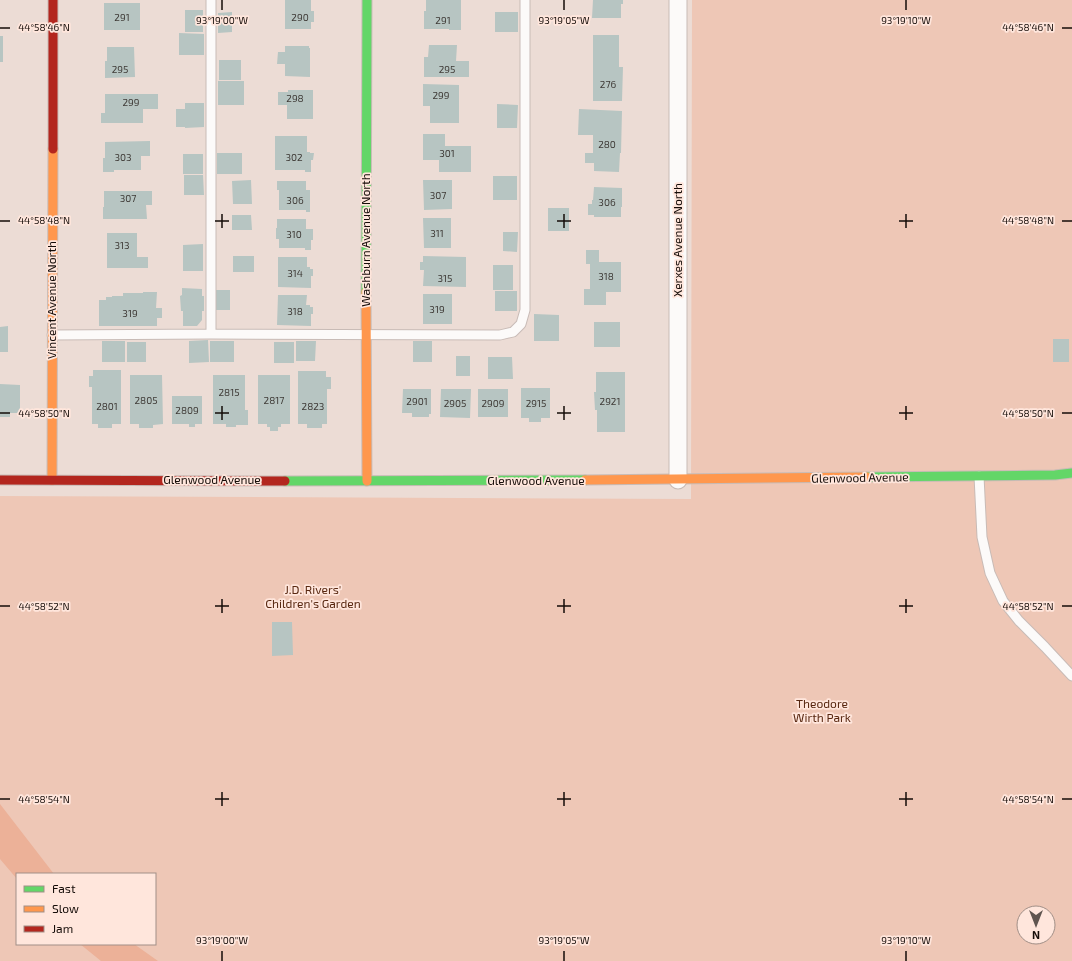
<svg xmlns="http://www.w3.org/2000/svg" width="1072" height="961" viewBox="0 0 1072 961" font-family="'Exo 2',sans-serif">
	<rect width="100%" height="100%" fill="#ecdcd5"/>
	<!-- green -->
	<path fill="#eec7b6" fill-rule="evenodd" d="M 692,0 L 1072,0 L 1072,961 L 0,961 L 0,496 L 691,499 ZM 17,874 L 155,874 L 155,944 L 17,944 ZM 1024,913 L 1048,913 L 1048,937 L 1024,937 Z"/>
	<!-- water -->
	<path fill="#ecb198" d="M 0,804 L 54,874 L 17,874 L 17,879 L 0,859 Z
		M 80,944 L 134,944 L 158,961 L 101,961 Z"/>
	<!-- building -->
	<path fill="#b7c5c2" d="M 285,0 L 311,0 L 311,11 L 314,11 L 314,22 L 311,22 L 311,29 L 285,29 Z
		M 426,0 L 461,0 L 461,30 L 449,30 L 449,29 L 424,29 L 424,11 L 426,11 Z
		M 593,0 L 623,0 L 623,4 L 621,4 L 621,18 L 592,18 Z
		M 104,3 L 140,3 L 140,30 L 104,30 Z
		M 185,10 L 203,10 L 203,32 L 185,32 Z
		M 232,12 L 232,32 L 218,33 L 218,13 Z
		M 495,12 L 518,12 L 518,32 L 495,32 Z
		M 179,33 L 204,34 L 204,55 L 179,55 Z
		M 593,35 L 619,35 L 619,67 L 623,67 L 622,101 L 593,101 Z
		M 0,36 L 3,36 L 3,62 L 0,62 Z
		M 429,45 L 457,45 L 456,61 L 469,61 L 469,77 L 424,77 L 424,57 L 428,57 Z
		M 285,46 L 309,46 L 309,48 L 310,48 L 310,77 L 285,76 L 285,64 L 277,64 L 278,52 L 285,52 Z
		M 107,47 L 134,47 L 135,77 L 105,78 L 105,61 L 107,61 Z
		M 219,60 L 241,60 L 241,80 L 219,80 Z
		M 218,81 L 244,81 L 244,105 L 218,105 Z
		M 423,84 L 459,85 L 459,123 L 430,123 L 430,106 L 423,106 Z
		M 288,90 L 313,90 L 313,119 L 287,119 L 287,105 L 278,105 L 278,92 L 288,92 Z
		M 105,94 L 158,94 L 158,109 L 143,109 L 143,123 L 101,123 L 101,113 L 105,113 Z
		M 185,103 L 204,103 L 204,127 L 185,128 L 185,127 L 176,127 L 176,109 L 185,109 Z
		M 497,104 L 518,105 L 517,128 L 497,128 Z
		M 579,109 L 622,111 L 621,153 L 620,153 L 619,172 L 594,171 L 594,163 L 585,163 L 585,153 L 593,153 L 593,135 L 578,135 Z
		M 423,134 L 445,134 L 445,146 L 471,146 L 471,172 L 439,172 L 439,160 L 423,160 Z
		M 275,136 L 307,136 L 307,152 L 310,152 L 310,153 L 314,153 L 313,160 L 311,160 L 311,172 L 305,172 L 305,170 L 275,170 Z
		M 150,141 L 150,156 L 141,156 L 141,170 L 114,170 L 114,172 L 103,172 L 103,158 L 105,158 L 105,142 Z
		M 217,153 L 242,153 L 242,174 L 217,174 Z
		M 183,154 L 203,154 L 203,174 L 183,174 Z
		M 184,175 L 203,175 L 204,195 L 184,195 Z
		M 493,176 L 517,176 L 517,200 L 493,200 Z
		M 251,180 L 252,204 L 233,204 L 232,181 Z
		M 423,180 L 452,180 L 452,209 L 424,210 Z
		M 277,181 L 306,181 L 306,190 L 310,190 L 310,212 L 306,212 L 306,210 L 279,210 L 279,190 L 277,190 Z
		M 594,187 L 622,188 L 622,207 L 621,207 L 621,217 L 594,217 L 594,215 L 588,215 L 588,204 L 592,204 L 592,200 L 593,200 Z
		M 104,191 L 152,191 L 152,205 L 146,205 L 147,219 L 103,219 L 103,207 L 104,207 Z
		M 548,208 L 569,208 L 569,231 L 548,231 Z
		M 232,215 L 251,215 L 252,230 L 232,230 Z
		M 423,218 L 451,218 L 451,248 L 424,248 Z
		M 277,219 L 306,219 L 306,229 L 313,229 L 313,240 L 311,240 L 311,250 L 305,250 L 305,248 L 279,248 L 279,239 L 276,239 L 276,228 L 277,228 Z
		M 503,232 L 518,232 L 517,252 L 503,251 Z
		M 107,233 L 137,233 L 137,257 L 148,257 L 148,268 L 107,268 Z
		M 203,244 L 203,271 L 183,271 L 183,245 Z
		M 586,250 L 599,250 L 599,262 L 621,262 L 621,292 L 606,292 L 606,305 L 584,305 L 584,289 L 590,289 L 590,264 L 586,264 Z
		M 233,256 L 254,256 L 254,272 L 233,272 Z
		M 423,256 L 466,257 L 466,287 L 423,286 L 424,270 L 420,270 L 420,262 L 423,262 Z
		M 278,257 L 307,257 L 307,267 L 310,267 L 310,269 L 313,269 L 313,276 L 311,276 L 311,288 L 278,287 Z
		M 493,265 L 513,265 L 513,290 L 493,290 Z
		M 182,288 L 202,289 L 202,296 L 204,296 L 204,311 L 202,311 L 202,320 L 197,326 L 183,326 L 183,311 L 181,311 L 180,296 L 182,295 Z
		M 216,290 L 230,290 L 230,310 L 216,310 Z
		M 495,291 L 517,291 L 517,311 L 495,311 Z
		M 143,292 L 157,292 L 156,308 L 162,308 L 162,318 L 157,318 L 157,326 L 99,326 L 99,300 L 106,300 L 106,297 L 112,297 L 112,296 L 123,296 L 123,293 L 143,293 Z
		M 423,294 L 452,294 L 452,324 L 423,324 Z
		M 278,295 L 307,295 L 306,305 L 310,305 L 310,307 L 313,307 L 313,314 L 311,314 L 311,326 L 277,325 Z
		M 534,314 L 559,315 L 559,341 L 534,341 Z
		M 594,322 L 620,322 L 620,347 L 594,347 Z
		M 8,326 L 8,352 L 0,352 L 0,327 Z
		M 1053,339 L 1069,339 L 1069,362 L 1053,362 Z
		M 208,340 L 209,362 L 189,363 L 189,341 Z
		M 102,341 L 125,341 L 125,362 L 102,362 Z
		M 210,341 L 234,341 L 234,362 L 210,362 Z
		M 296,341 L 316,341 L 315,361 L 296,361 Z
		M 413,341 L 432,341 L 432,362 L 413,362 Z
		M 127,342 L 146,342 L 146,362 L 127,362 Z
		M 274,342 L 294,342 L 294,363 L 274,363 Z
		M 456,356 L 470,356 L 470,376 L 456,376 Z
		M 488,357 L 512,357 L 513,379 L 488,379 Z
		M 93,370 L 121,370 L 121,424 L 112,424 L 112,428 L 98,428 L 98,424 L 92,424 L 92,387 L 89,387 L 89,376 L 93,376 Z
		M 298,371 L 326,371 L 326,377 L 331,377 L 331,389 L 327,389 L 327,424 L 322,424 L 322,428 L 307,428 L 307,424 L 298,424 Z
		M 596,372 L 625,372 L 625,432 L 597,432 L 597,410 L 595,410 L 594,392 L 596,392 Z
		M 130,375 L 162,375 L 163,424 L 153,425 L 153,428 L 139,428 L 139,424 L 130,424 Z
		M 213,375 L 245,375 L 245,410 L 248,410 L 248,425 L 236,425 L 236,427 L 226,427 L 226,424 L 213,424 Z
		M 258,375 L 290,375 L 290,424 L 281,424 L 281,427 L 278,427 L 278,431 L 270,431 L 270,427 L 267,427 L 267,424 L 258,424 Z
		M 0,384 L 20,385 L 20,413 L 10,413 L 10,417 L 0,417 Z
		M 521,388 L 550,388 L 550,418 L 541,418 L 541,422 L 529,422 L 529,418 L 521,418 Z
		M 403,389 L 431,389 L 431,414 L 429,414 L 429,417 L 412,417 L 412,413 L 402,413 Z
		M 441,389 L 471,389 L 470,418 L 440,417 Z
		M 478,389 L 508,389 L 508,417 L 478,417 Z
		M 172,396 L 202,396 L 202,424 L 195,424 L 195,427 L 189,427 L 189,424 L 172,424 Z
		M 272,622 L 292,622 L 293,655 L 272,656 Z"/>
	<g fill="none" stroke-linecap="round" stroke-linejoin="round">
		<defs>
			<path id="lane" d="M 211,334 L 211,0
				M 52,335 L 211,334 L 500,335 L 513,332 L 521,324 L 525,310 L 525,0
				M 979,476 L 982,537 L 990,573 L 1003,601 L 1019,621 L 1045,647 L 1072,676"/>
			<path id="street" d="M 678,480 L 678,0"/>
			<path id="fast" d="M 366,292 L 367,0
				M 867,477 L 1055,475 L 1072,473
				M 285,481 L 585,480"/>
			<path id="slow" d="M 366,292 L 367,481
				M 52,480 L 53,149
				M 585,480 L 867,477"/>
			<path id="jam" d="M 53,149 L 53,0
				M 0,480 L 285,481"/>
		</defs>
		<!-- lane casing -->
		<use href="#lane" stroke="#c8bbb6" stroke-width="11"/>
		<!-- street casing -->
		<use href="#street" stroke="#c8bbb6" stroke-width="19"/>
		<!-- fast casing -->
		<use href="#fast" stroke="#c8bbb6" stroke-width="11"/>
		<!-- slow casing -->
		<use href="#slow" stroke="#c8bbb6" stroke-width="11"/>
		<!-- jam casing -->
		<use href="#jam" stroke="#c8bbb6" stroke-width="11"/>
		<!-- lane -->
		<use href="#lane" stroke="#fcfaf9" stroke-width="9"/>
		<!-- street -->
		<use href="#street" stroke="#fcfaf9" stroke-width="17"/>
		<!-- fast -->
		<use href="#fast" stroke="#63d668" stroke-width="9"/>
		<!-- slow -->
		<use href="#slow" stroke="#ff974d" stroke-width="9"/>
		<!-- jam -->
		<use href="#jam" stroke="#b3261e" stroke-width="9"/>
	</g>
	<!-- ticks -->
	<path fill="none" stroke="#150c08" stroke-width="1.5" d="M 222,0 L 222,10M 564,0 L 564,10M 906,0 L 906,10M 0,28 L 10,28M 1062,28 L 1072,28M 222,214 L 222,228M 564,214 L 564,228M 906,214 L 906,228M 0,221 L 10,221M 215,221 L 229,221M 557,221 L 571,221M 899,221 L 913,221M 1062,221 L 1072,221M 222,406 L 222,420M 564,406 L 564,420M 906,406 L 906,420M 0,413 L 10,413M 215,413 L 229,413M 557,413 L 571,413M 899,413 L 913,413M 1062,413 L 1072,413M 222,599 L 222,613M 564,599 L 564,613M 906,599 L 906,613M 0,606 L 10,606M 215,606 L 229,606M 557,606 L 571,606M 899,606 L 913,606M 1062,606 L 1072,606M 222,792 L 222,806M 564,792 L 564,806M 906,792 L 906,806M 0,799 L 10,799M 215,799 L 229,799M 557,799 L 571,799M 899,799 L 913,799M 1062,799 L 1072,799M 222,951 L 222,961M 564,951 L 564,961M 906,951 L 906,961"/>
	<g text-anchor="middle" stroke-width="3.5" stroke-linejoin="round" paint-order="stroke">
		<!-- number labels -->
		<g font-size="10" fill="#3e3a36">
			<text x="122" y="21">291</text>
			<text x="300" y="21">290</text>
			<text x="443" y="24">291</text>
			<text x="120" y="73">295</text>
			<text x="447" y="73">295</text>
			<text x="608" y="88">276</text>
			<text x="441" y="99">299</text>
			<text x="295" y="102">298</text>
			<text x="131" y="106">299</text>
			<text x="607" y="148">280</text>
			<text x="447" y="157">301</text>
			<text x="123" y="161">303</text>
			<text x="294" y="161">302</text>
			<text x="438" y="199">307</text>
			<text x="128" y="202">307</text>
			<text x="295" y="204">306</text>
			<text x="607" y="206">306</text>
			<text x="437" y="237">311</text>
			<text x="294" y="238">310</text>
			<text x="122" y="249">313</text>
			<text x="295" y="277">314</text>
			<text x="606" y="280">318</text>
			<text x="445" y="282">315</text>
			<text x="437" y="313">319</text>
			<text x="295" y="315">318</text>
			<text x="130" y="317">319</text>
			<text x="229" y="396">2815</text>
			<text x="146" y="404">2805</text>
			<text x="274" y="404">2817</text>
			<text x="417" y="405">2901</text>
			<text x="610" y="405">2921</text>
			<text x="455" y="407">2905</text>
			<text x="493" y="407">2909</text>
			<text x="536" y="407">2915</text>
			<text x="107" y="410">2801</text>
			<text x="313" y="410">2823</text>
			<text x="187" y="414">2809</text>
		</g>
		<!-- street labels -->
		<g font-size="12" fill="#150c08" stroke="#ffe6dc">
			<text transform="translate(366 240) rotate(-90)" y="4">Washburn Avenue North</text>
			<text transform="translate(678 240) rotate(-90)" y="4">Xerxes Avenue North</text>
			<text transform="translate(52 300) rotate(-90)" y="4">Vincent Avenue North</text>
			<text transform="translate(860 478) rotate(-1)" y="4">Glenwood Avenue</text>
			<text x="212" y="484">Glenwood Avenue</text>
			<text x="536" y="485">Glenwood Avenue</text>
		</g>
		<!-- park labels -->
		<g font-size="12" fill="#582710" stroke="#ffe6dc">
			<text x="313" y="594">J.D. Rivers'<tspan x="313" dy="14">Children's Garden</tspan></text>
			<text x="822" y="708">Theodore<tspan x="822" dy="14">Wirth Park</tspan></text>
		</g>
	</g>
	<g font-size="10" text-anchor="middle" fill="#150c08" stroke="#ffe6dc" stroke-width="3.5" stroke-linejoin="round" paint-order="stroke">
		<text x="222" y="24">93°19'00"W</text>
		<text x="564" y="24">93°19'05"W</text>
		<text x="906" y="24">93°19'10"W</text>
		<text x="1028" y="31">44°58'46"N</text>
		<text x="44" y="31">44°58'46"N</text>
		<text x="1028" y="224">44°58'48"N</text>
		<text x="44" y="224">44°58'48"N</text>
		<text x="1028" y="417">44°58'50"N</text>
		<text x="44" y="417">44°58'50"N</text>
		<text x="1028" y="610">44°58'52"N</text>
		<text x="44" y="610">44°58'52"N</text>
		<text x="1028" y="803">44°58'54"N</text>
		<text x="44" y="803">44°58'54"N</text>
		<text x="222" y="944">93°19'00"W</text>
		<text x="564" y="944">93°19'05"W</text>
		<text x="906" y="944">93°19'10"W</text>
	</g>
	<!-- legend -->
	<rect x="16" y="873" width="140" height="72" fill="#ffe6dc" stroke="#a18f87"/>
	<rect x="24" y="886" width="20" height="6" fill="#63d668" stroke="#a18f87"/>
	<text x="52" y="893" font-size="12" fill="#150c08">Fast</text>
	<rect x="24" y="906" width="20" height="6" fill="#ff974d" stroke="#a18f87"/>
	<text x="52" y="913" font-size="12" fill="#150c08">Slow</text>
	<rect x="24" y="926" width="20" height="6" fill="#b3261e" stroke="#a18f87"/>
	<text x="52" y="933" font-size="12" fill="#150c08">Jam</text>
	<!-- north arrow -->
	<g transform="translate(1036 925) rotate(180)"><circle r="19" fill="#ffe6dc" stroke="#a18f87"/>
	<path d="M0-3L7 15L0 10L-7 15Z" fill="#605550"/>
	<text y="-6" font-size="11" font-weight="bold" text-anchor="middle" fill="#150c08">N</text>
	</g>
</svg>
